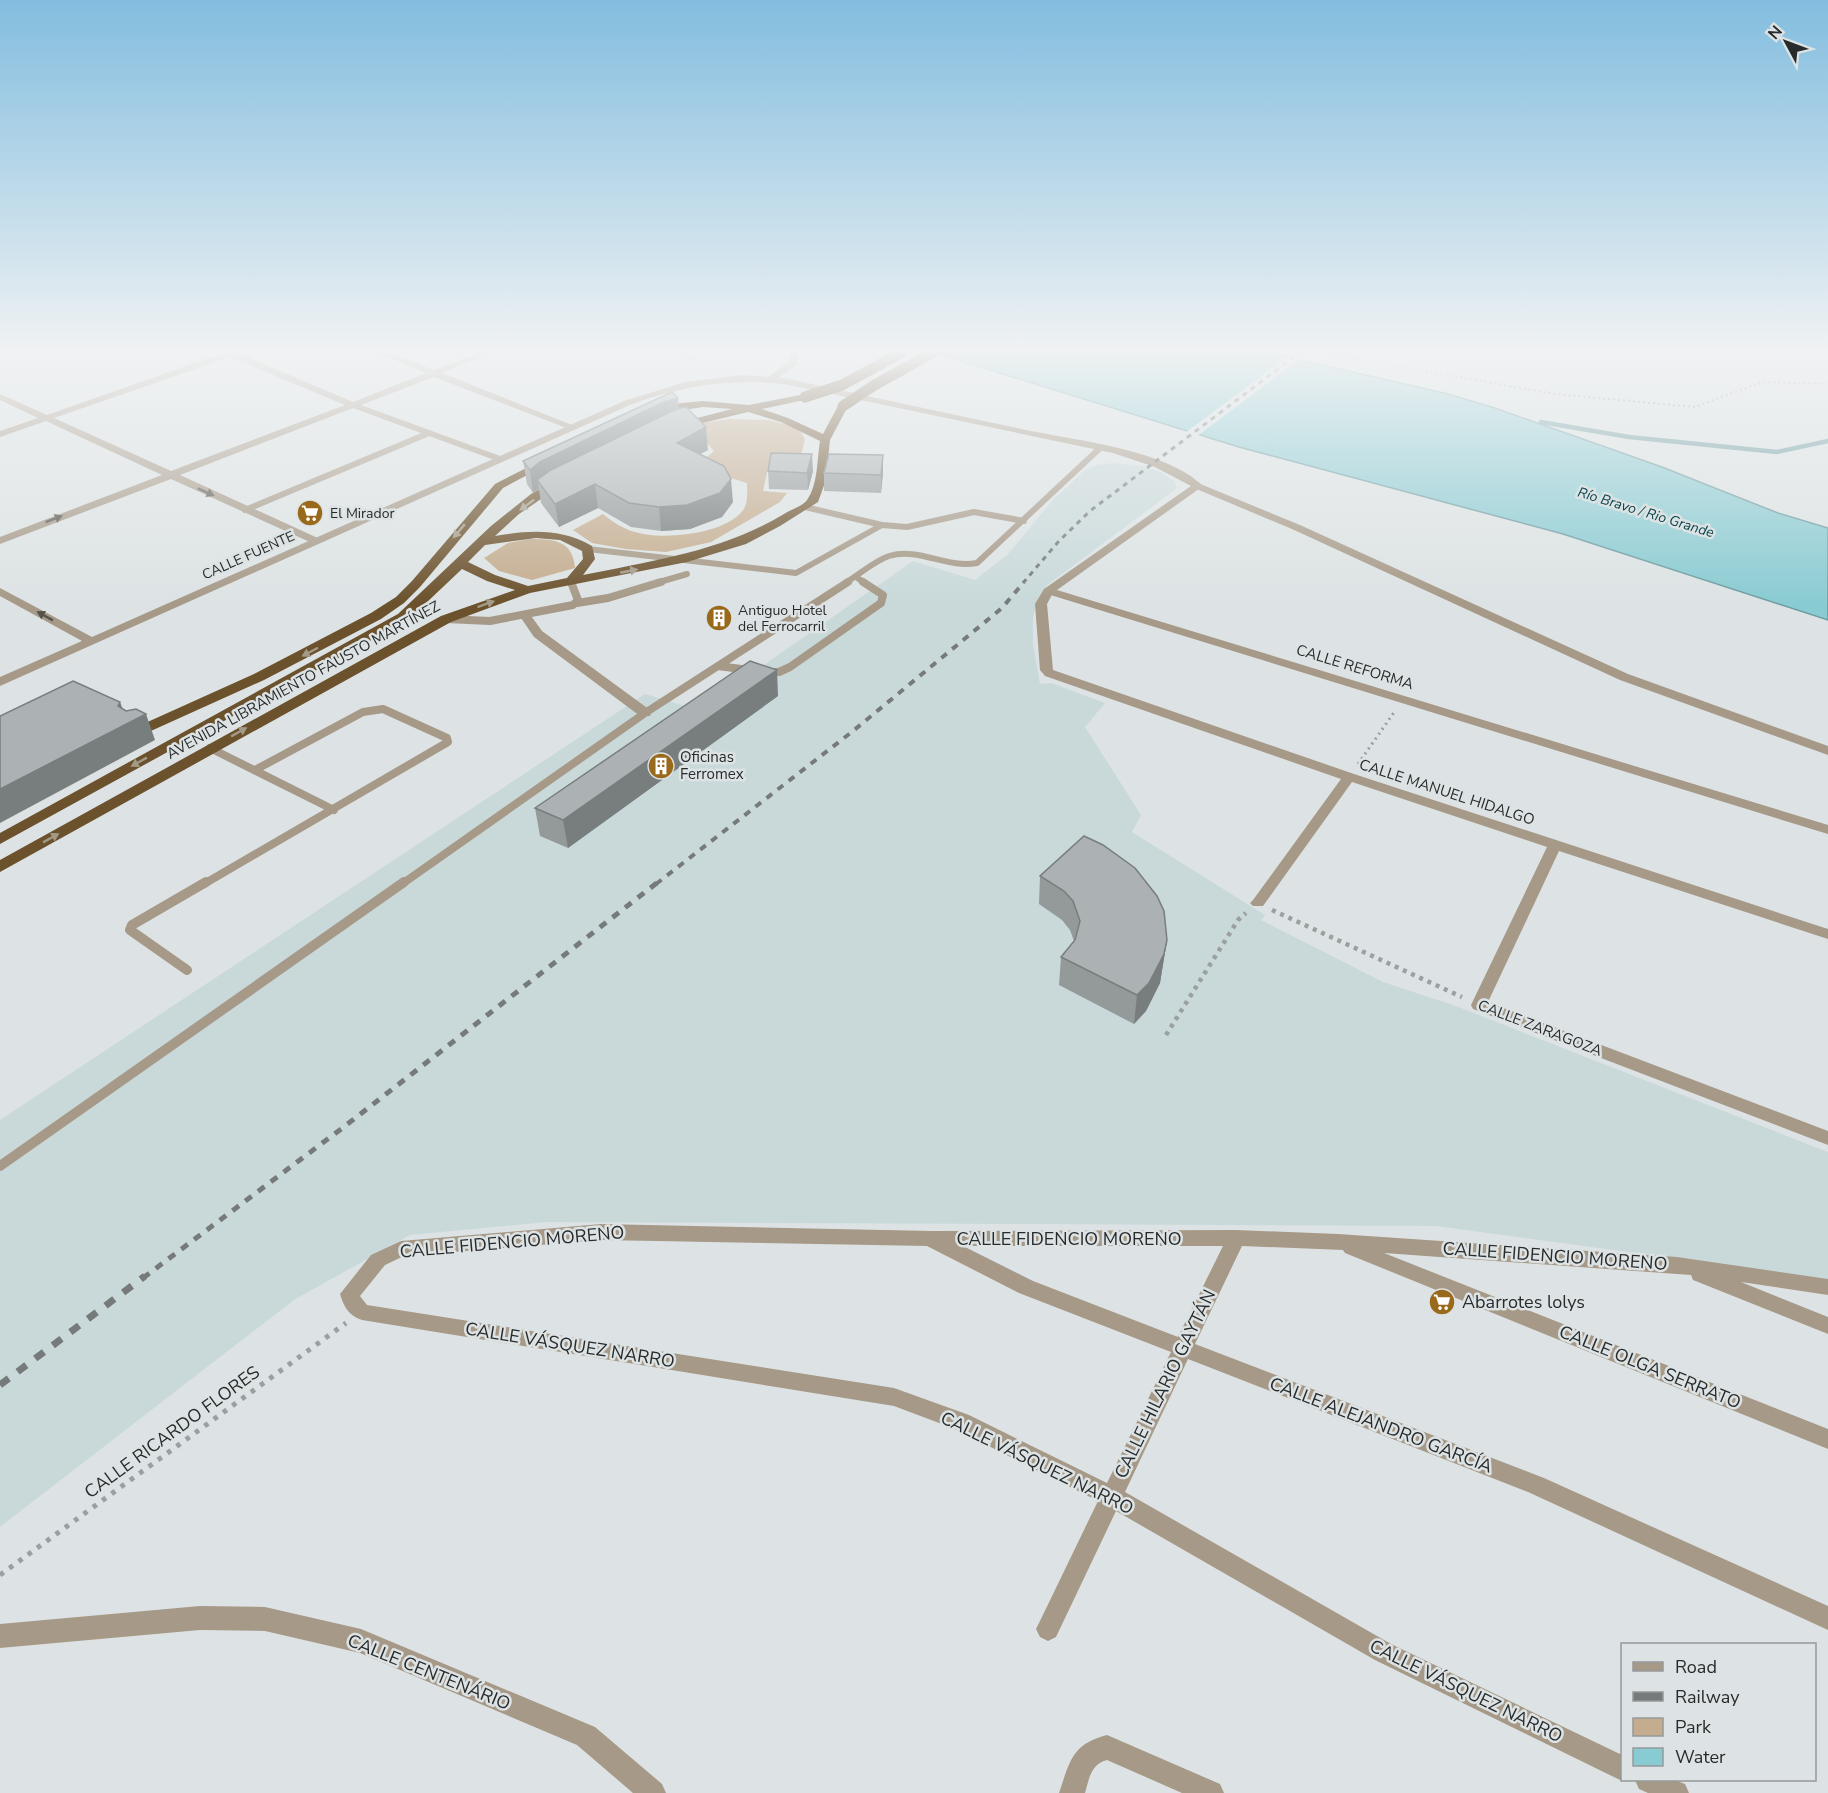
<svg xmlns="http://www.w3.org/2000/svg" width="1828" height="1793" viewBox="0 0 1828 1793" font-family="'Nunito Sans',sans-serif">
	<rect width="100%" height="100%" fill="#dde3e4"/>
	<!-- built -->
	<path fill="#c9d9da" d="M 1113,463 L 1142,466 L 1161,472 L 1174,481 L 1177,488 L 1046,586 L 1038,599 L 1033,617 L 1033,644 L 1040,684 L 1051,683 L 1105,703 L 1085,727 L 1141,815 L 1132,832 L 1265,915 L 1261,920 L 1383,982 L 1456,1006 L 1828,1152 L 1828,1279 L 1436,1226 L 547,1222 L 410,1235 L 294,1300 L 0,1527 L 0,1120 L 645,694 L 699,710 L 913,561 L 975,580 L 1008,554 L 1053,500 L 1085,470 L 1097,465 Z"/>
	<!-- green -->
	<path fill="#c4ac8e" d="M 729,419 L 769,420 L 798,427 L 805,439 L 798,468 L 768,468 L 763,491 L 787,493 L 780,502 L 711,542 L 666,552 L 626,549 L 592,543 L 573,530 L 603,514 C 613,522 623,529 635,532 C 662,541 731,534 745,507 C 748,500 747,490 747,483 L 695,467 L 714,451 L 691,425 Z
		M 529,539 C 553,539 573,540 575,568 L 532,580 L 499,571 L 484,558 L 508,543 Z"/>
	<!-- water -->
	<path fill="#89cbd2" stroke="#6c9ba0" stroke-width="1.5" d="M 935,353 L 1270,353 L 1448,394 L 1495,408 L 1662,467 L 1778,513 L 1828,528 L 1828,620 L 1563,534 L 1239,447 Z"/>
	<!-- pier -->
	<path fill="#dde3e4" d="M 1290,355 L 1301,358 L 1196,437 L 1185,433 Z"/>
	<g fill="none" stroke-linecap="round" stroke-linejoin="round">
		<!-- stream -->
		<path stroke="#6c9ba0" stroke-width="4.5" d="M 1541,422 L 1629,437 L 1777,452 L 1828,441"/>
		<!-- path-far3 -->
		<path stroke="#9a9f9f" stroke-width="2" stroke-dasharray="2 3" stroke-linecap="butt" d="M 675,353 L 717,365
			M 1322,353 L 1555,394 L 1695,407 L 1762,382 L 1828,384"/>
		<!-- path-far2 -->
		<path stroke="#9a9f9f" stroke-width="3" stroke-dasharray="2 4" stroke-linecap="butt" d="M 1358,764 L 1395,711"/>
		<!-- path-far1 -->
		<path stroke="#9a9f9f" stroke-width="4.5" stroke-dasharray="4 5" stroke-linecap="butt" d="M 1272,910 L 1462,997
			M 1166,1035 L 1238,920 L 1246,913"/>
		<!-- path -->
		<path stroke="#9a9f9f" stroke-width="5" stroke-dasharray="4.5 7" stroke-linecap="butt" d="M 0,1575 L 346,1323"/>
		<!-- service-far2 -->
		<path stroke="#a69987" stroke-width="6" d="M 245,510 L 429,433
			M 882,525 L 907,527 L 974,512 L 1024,521
			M 588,549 L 796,573 L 882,525 L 805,507
			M 856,577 L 865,583
			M 656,583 L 687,574
			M 845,583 C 859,575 874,561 889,556 C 919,547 947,569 977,563 L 1099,449"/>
		<!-- service-far1 -->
		<path stroke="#a69987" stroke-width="8" d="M 577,603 L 608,598 L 661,582
			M 446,619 L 490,621 L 573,605 L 578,600 L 571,582
			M 718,666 L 749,670
			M 765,672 L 779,672 L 790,667 L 881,603 L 883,595 L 863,582
			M 210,748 L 334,810
			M 204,884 L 448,742 L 447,738 L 383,709 L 363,712 L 255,770
			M 402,884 L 645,713 L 848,582"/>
		<!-- service -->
		<path stroke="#a69987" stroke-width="10" d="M 187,970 L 130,930 L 132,925 L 206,882
			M 0,1166 L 404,882"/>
		<!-- pedestrian -->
		<path fill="#a69987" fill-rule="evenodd" d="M 789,353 L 797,353 L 798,364 L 774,381 L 768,381 L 768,377 L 790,361 Z"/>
		<!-- minor -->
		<path fill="#a69987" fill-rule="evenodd" d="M 223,353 L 238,353 L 353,402 L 426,373 L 377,353 L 389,353 L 434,370 L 479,353 L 491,353 L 442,373 L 577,427 L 569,429 L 434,377 L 361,405 L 503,457 L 503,461 L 497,461 L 353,408 L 180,475 L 320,539 L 320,543 L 312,543 L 171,479 L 0,544 L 0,537 L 162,475 L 46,421 L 0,437 L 0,431 L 38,418 L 0,400 L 0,394 L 47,415 ZM 230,357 L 345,405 L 171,471 L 54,418 Z
			M 1198,483 L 1300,525 L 1628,674 L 1828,746 L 1828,755 L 1620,680 L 1292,529 L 1194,488 L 1193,486 Z
			M 1048,588 L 1054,591 L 1047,604 L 1053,670 L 1354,774 L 1828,929 L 1828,939 L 1559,851 L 1488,1002 L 1828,1131 L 1828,1145 L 1473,1009 L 1471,1005 L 1547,847 L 1352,782 L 1263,906 L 1253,906 L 1250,903 L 1253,900 L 1341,779 L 1045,676 L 1040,670 L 1035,604 L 1044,589 Z
			M 525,611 L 529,613 L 542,631 L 650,710 L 651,713 L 650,716 L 640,716 L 534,637 L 519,615 Z
			M 601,1224 L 932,1231 L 1236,1230 L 1338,1234 L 1677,1257 L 1828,1279 L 1828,1295 L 1741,1282 L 1828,1317 L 1828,1334 L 1693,1280 L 1691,1275 L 1384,1253 L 1828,1429 L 1828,1449 L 1345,1253 L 1343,1250 L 1242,1246 L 1195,1344 L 1544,1478 L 1828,1606 L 1828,1630 L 1528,1492 L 1188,1359 L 1125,1492 L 1391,1644 L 1622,1755 L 1622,1780 L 1625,1780 L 1622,1781 L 1375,1660 L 1116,1511 L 1056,1637 L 1048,1641 L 1040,1637 L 1036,1629 L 1040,1621 L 1098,1501 L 955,1429 L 894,1406 L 362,1320 C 349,1316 344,1307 340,1294 L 371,1255 L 401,1241 ZM 601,1240 L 927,1246 L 1019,1293 L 1171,1352 L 1107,1483 L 969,1415 L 894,1388 L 367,1305 L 360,1296 L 385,1265 L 404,1256 ZM 963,1246 L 1223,1246 L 1178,1337 L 1033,1281 Z
			M 200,1606 L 265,1607 L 361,1629 L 595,1727 L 662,1784 L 666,1793 L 633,1793 L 577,1745 L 360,1653 L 265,1631 L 200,1630 L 0,1648 L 0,1624 Z
			M 1107,1735 L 1220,1784 L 1224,1793 L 1182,1793 L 1107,1760 C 1091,1764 1089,1779 1085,1793 L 1059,1793 C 1070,1761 1072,1744 1107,1735 Z
			M 1635,1780 L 1675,1780 L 1685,1784 L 1689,1793 L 1648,1793 L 1639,1789 Z"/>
		<!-- tertiary -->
		<path fill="#a69987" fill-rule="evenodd" d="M 742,375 L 784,378 C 863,395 942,412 1021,429 C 1072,440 1166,449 1203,486 L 1057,590 L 1828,825 L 1828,834 L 1044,593 L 1044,589 L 1191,486 L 1155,467 L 1113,453 L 784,384 C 729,378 681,386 630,405 L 0,686 L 0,677 L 82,641 L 0,596 L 0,588 L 92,637 L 624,401 L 685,382 Z"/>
		<!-- trunk -->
		<path fill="#6b512c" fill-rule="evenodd" d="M 805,394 L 809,395 L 809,399 L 762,409 L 788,418 L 823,434 L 839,404 L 848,406 L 830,440 L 826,480 L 818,502 L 780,526 L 746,544 L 687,562 L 530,593 L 451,622 L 0,872 L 0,860 L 441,616 L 515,590 L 487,581 L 462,569 L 408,620 L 0,844 L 0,833 L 398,614 L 491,526 L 531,494 L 553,482 L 557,481 L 563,484 L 519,514 L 495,536 C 530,530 561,528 592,546 L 595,559 L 583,575 C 652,561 723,551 784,514 C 790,510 803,506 807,500 C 818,485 817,459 820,441 L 781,422 L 748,412 L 678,429 L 674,428 L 674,424 L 732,409 L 703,407 L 658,414 L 653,411 L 681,403 L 703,401 L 749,405 ZM 536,538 L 560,540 L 582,551 L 583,559 L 567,578 L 528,586 L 495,575 L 468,562 L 485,545 Z
			M 544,459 L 548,460 L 548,464 L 503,488 L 420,587 L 404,603 L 381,619 L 264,680 L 142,735 L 137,736 L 130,732 L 132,729 L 254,674 L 371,613 L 396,597 L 412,581 L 495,484 Z"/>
		<!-- rail-far3 -->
		<path stroke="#767a7a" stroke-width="3" stroke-dasharray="5 5" stroke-linecap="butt" d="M 1023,583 L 1059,541 L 1090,511 L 1299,353"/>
		<!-- rail-far2 -->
		<path stroke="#767a7a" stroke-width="4" stroke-dasharray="7 7" stroke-linecap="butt" d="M 656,884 L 853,731 L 1002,608 L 1024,582"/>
		<!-- rail-far1 -->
		<path stroke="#767a7a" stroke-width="5" stroke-dasharray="8 8" stroke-linecap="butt" d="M 143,1278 L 345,1126 L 658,882"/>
		<!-- rail -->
		<path stroke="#767a7a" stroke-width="7" stroke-dasharray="11 11" stroke-linecap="butt" d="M 0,1385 L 145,1276"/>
		<!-- trunk-bridge -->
		<path stroke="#6b512c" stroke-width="11" d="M 805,397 L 842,385 L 901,353
			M 843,406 L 873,386 L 932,353"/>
	</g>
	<!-- wall -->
	<path fill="#94999a" d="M 679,409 L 708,450 L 700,454 L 733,502 L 722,517 L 690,529 L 661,531 L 631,527 L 598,508 L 559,527 L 541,503 L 539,489 L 533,493 L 527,484 L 523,461 Z
		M 883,455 L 883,472 L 881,493 L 824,491 L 824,473 Z
		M 768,471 L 813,471 L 808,490 L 769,489 Z
		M 778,696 L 568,848 L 540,836 L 535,808 Z
		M 1040,876 L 1167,940 L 1160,983 L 1146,1011 L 1134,1024 L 1059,985 L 1061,957 L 1074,941 L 1070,930 L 1062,920 L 1039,904 Z"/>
	<!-- shaded-wall -->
	<path fill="#787d7d" d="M 678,398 L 680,420 L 537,480 L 539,489 L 533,493 L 530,470 L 540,462 L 664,402 Z
		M 706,427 L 708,450 L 680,465 L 677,443 Z
		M 812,454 L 813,471 L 808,490 L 807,473 Z
		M 883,455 L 883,472 L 881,493 L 881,475 Z
		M 731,479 L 733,502 L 722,517 L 690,529 L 661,531 L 659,507 Z
		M 595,484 L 598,508 L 559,527 L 555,504 Z
		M 777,670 L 778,696 L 568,848 L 563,820 Z
		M 120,702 L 128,723 L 146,714 L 155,740 L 0,823 L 0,789 L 118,706 Z
		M 1167,940 L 1160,983 L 1146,1011 L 1134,1024 L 1137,995 Z"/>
	<!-- building -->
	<path fill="#acb2b3" stroke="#787d7d" stroke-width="1.5" d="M 672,392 L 678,398 L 664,402 L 540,462 L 530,470 L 523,461 Z
		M 686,407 L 706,427 L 677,443 L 724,466 L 731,479 L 720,493 L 687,505 L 659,507 L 629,503 L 595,484 L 555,504 L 537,480 L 551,470 L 674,410 Z
		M 771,453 L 812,454 L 807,473 L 768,471 Z
		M 829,454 L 883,455 L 881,475 L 824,473 Z
		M 750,661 L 777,670 L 563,820 L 535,808 Z
		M 73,681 L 120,702 L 118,706 L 126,711 L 136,709 L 146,714 L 0,789 L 0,716 Z
		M 1084,836 L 1103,845 L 1135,868 L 1157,896 L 1164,911 L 1167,940 L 1164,954 L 1149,983 L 1137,995 L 1061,957 L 1075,940 L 1080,921 L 1073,901 L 1064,891 L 1040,876 Z"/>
	<!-- one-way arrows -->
	<defs><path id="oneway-solid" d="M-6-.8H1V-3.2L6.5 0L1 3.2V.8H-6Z" transform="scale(1.5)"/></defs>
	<g fill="#54524b">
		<use href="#oneway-solid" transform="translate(206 492) rotate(24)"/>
		<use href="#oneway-solid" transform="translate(54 519) rotate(-21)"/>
		<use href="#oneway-solid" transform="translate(45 616) rotate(-151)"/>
	</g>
	<g fill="#a49a88">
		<use href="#oneway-solid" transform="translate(527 505) rotate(143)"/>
		<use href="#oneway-solid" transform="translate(459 531) rotate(130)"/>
		<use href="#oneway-solid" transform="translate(629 571) rotate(-11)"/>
		<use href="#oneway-solid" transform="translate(486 604) rotate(-20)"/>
		<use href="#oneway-solid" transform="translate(310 652) rotate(152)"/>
		<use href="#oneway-solid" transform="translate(239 732) rotate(-29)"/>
		<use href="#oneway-solid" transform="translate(139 762) rotate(151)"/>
		<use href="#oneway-solid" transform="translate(51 838) rotate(-29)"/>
	</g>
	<!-- sky -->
	<linearGradient id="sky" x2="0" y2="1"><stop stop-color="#82bddf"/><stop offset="0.58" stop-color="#f0f2f3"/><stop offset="1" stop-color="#f0f2f3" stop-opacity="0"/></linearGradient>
	<rect width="1828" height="604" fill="url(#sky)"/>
	<!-- icons -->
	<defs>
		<symbol id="supermarket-disc" viewBox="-11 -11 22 22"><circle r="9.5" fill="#9a6a1c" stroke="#dde3e4"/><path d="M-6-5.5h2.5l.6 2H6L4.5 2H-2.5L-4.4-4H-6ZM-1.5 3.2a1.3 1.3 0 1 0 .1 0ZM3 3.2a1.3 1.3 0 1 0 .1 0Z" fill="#fff"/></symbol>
		<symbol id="building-disc" viewBox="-11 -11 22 22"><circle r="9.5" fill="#9a6a1c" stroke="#dde3e4"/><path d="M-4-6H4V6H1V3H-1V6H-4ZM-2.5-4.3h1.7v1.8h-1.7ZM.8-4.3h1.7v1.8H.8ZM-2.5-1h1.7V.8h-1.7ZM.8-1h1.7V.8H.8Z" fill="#fff"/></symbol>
	</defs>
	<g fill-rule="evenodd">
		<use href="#supermarket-disc" x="295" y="498" width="30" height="30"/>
		<use href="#building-disc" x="704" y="603" width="30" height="30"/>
		<use href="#building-disc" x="646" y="751" width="30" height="30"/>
		<use href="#supermarket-disc" x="1427" y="1287" width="30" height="30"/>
	</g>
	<g text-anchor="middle" stroke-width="5" stroke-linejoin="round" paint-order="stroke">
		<!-- far-water labels -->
		<g font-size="14" font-style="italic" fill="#06454b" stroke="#dde3e4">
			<text transform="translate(1646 512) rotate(17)" y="5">Río Bravo / Rio Grande</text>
		</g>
		<!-- far-poi labels -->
		<g font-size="14" fill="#282b2b" stroke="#dde3e4" text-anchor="start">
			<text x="330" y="518">El Mirador</text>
			<text x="738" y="615">Antiguo Hotel<tspan x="738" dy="16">del Ferrocarril</tspan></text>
		</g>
		<!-- far-street labels -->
		<g font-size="14" fill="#282b2b" stroke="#dde3e4">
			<text transform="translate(248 555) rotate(-24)" y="5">CALLE FUENTE</text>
		</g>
		<!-- street labels -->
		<g font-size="15" fill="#282b2b" stroke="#dde3e4">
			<text transform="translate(1355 667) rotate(17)" y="5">CALLE REFORMA</text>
			<text transform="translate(303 680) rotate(-29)" y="5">AVENIDA LIBRAMIENTO FAUSTO MARTÍNEZ</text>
			<text transform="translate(1447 792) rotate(18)" y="5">CALLE MANUEL HIDALGO</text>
			<text transform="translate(1540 1028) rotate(21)" y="5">CALLE ZARAGOZA</text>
		</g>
		<!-- poi labels -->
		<g font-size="15" fill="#282b2b" stroke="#dde3e4" text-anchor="start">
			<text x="680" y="762">Oficinas<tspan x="680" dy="17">Ferromex</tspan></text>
		</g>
		<!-- near-street labels -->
		<g font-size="18" fill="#282b2b" stroke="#dde3e4">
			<text x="1069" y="1245">CALLE FIDENCIO MORENO</text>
			<text transform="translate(512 1242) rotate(-5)" y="6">CALLE FIDENCIO MORENO</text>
			<text transform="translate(1555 1256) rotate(4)" y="6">CALLE FIDENCIO MORENO</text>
			<text transform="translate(570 1345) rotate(9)" y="6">CALLE VÁSQUEZ NARRO</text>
			<text transform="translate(1650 1367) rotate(22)" y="6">CALLE OLGA SERRATO</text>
			<text transform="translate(1165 1384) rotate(-64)" y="6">CALLE HILARIO GAYTÁN</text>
			<text transform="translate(1381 1425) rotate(21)" y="6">CALLE ALEJANDRO GARCÍA</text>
			<text transform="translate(172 1432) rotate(-36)" y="6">CALLE RICARDO FLORES</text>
			<text transform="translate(1037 1463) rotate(26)" y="6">CALLE VÁSQUEZ NARRO</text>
			<text transform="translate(429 1672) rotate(22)" y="6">CALLE CENTENÁRIO</text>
			<text transform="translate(1466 1691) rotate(26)" y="6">CALLE VÁSQUEZ NARRO</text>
		</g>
		<!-- near-poi labels -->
		<g font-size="18" fill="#282b2b" stroke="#dde3e4" text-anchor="start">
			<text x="1462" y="1308">Abarrotes lolys</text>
		</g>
	</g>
	<!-- legend -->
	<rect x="1621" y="1643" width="195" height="138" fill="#dde3e4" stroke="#95999a" stroke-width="1.5"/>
	<rect x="1633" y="1662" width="30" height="9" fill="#a69987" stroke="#95999a" stroke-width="1.5"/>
	<text x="1675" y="1673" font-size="18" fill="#282b2b">Road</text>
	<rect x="1633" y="1692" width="30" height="9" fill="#767a7a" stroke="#95999a" stroke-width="1.5"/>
	<text x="1675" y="1703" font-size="18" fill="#282b2b">Railway</text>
	<rect x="1633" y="1718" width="30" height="18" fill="#c4ac8e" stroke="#95999a" stroke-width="1.5"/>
	<text x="1675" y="1733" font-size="18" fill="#282b2b">Park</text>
	<rect x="1633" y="1748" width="30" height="18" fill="#89cbd2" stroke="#95999a" stroke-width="1.5"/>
	<text x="1675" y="1763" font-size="18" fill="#282b2b">Water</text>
	<!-- north arrow -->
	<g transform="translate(1786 42) rotate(311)" stroke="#dde3e4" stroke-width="4.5" paint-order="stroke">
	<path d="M0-4.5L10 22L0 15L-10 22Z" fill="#282b2b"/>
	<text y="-9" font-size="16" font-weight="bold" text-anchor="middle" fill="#282b2b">N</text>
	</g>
</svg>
